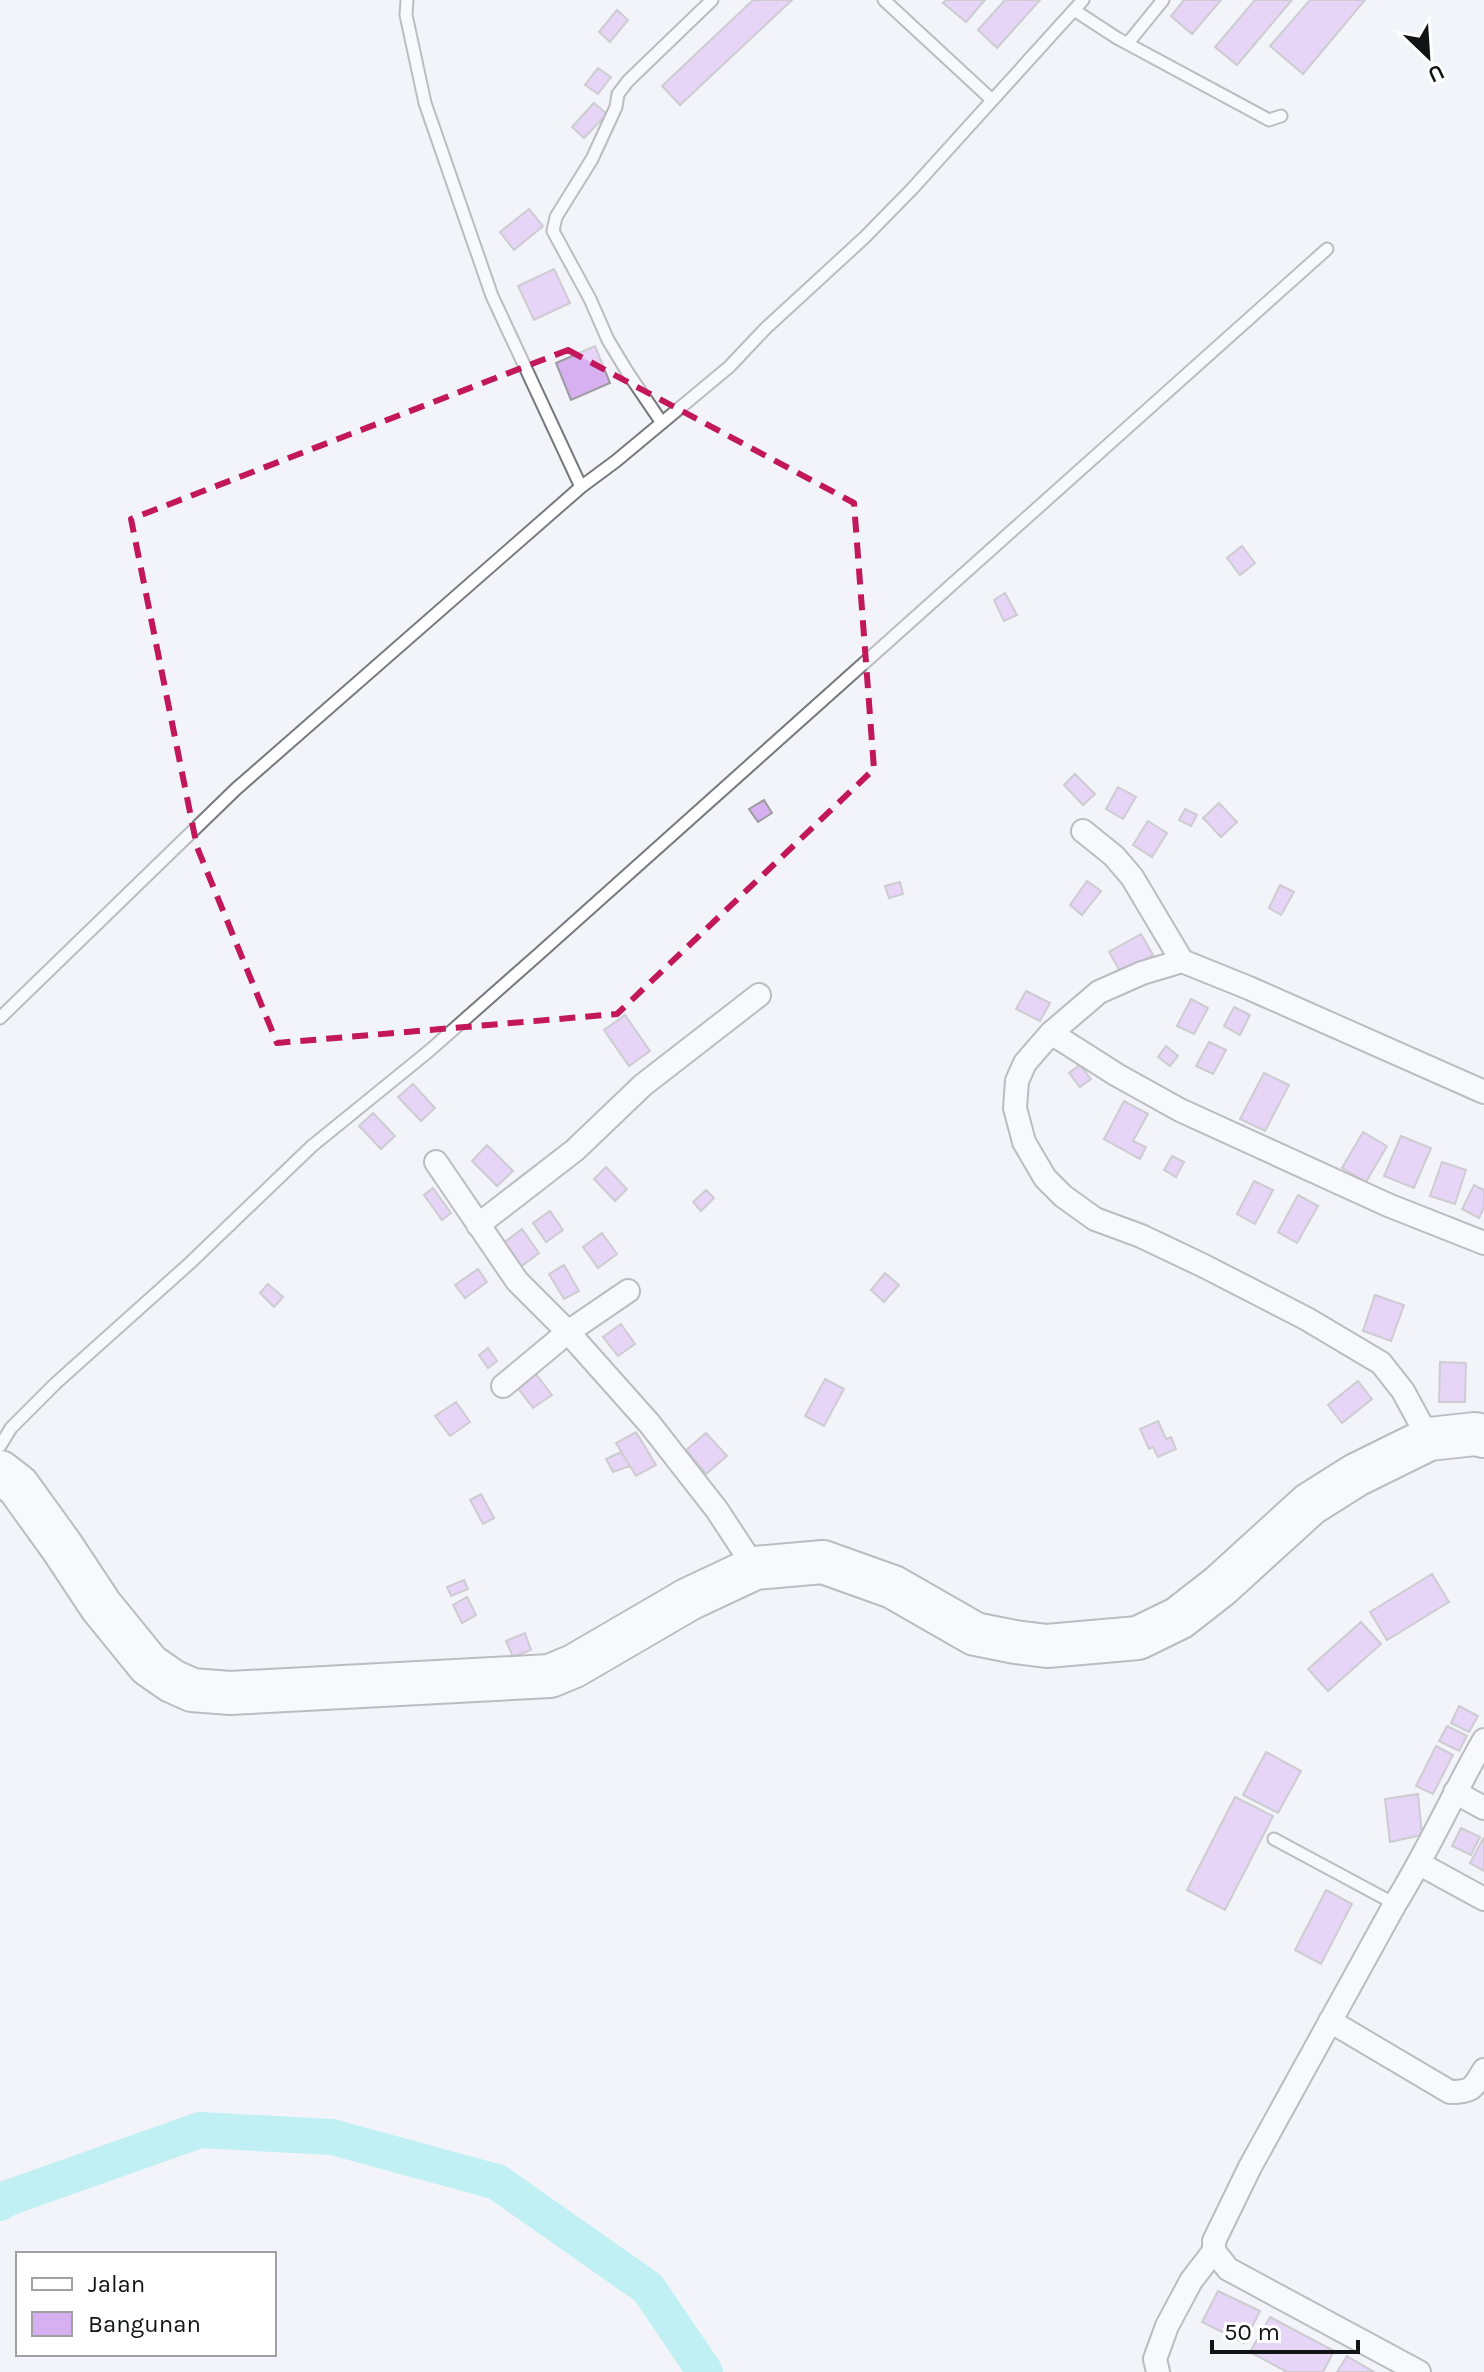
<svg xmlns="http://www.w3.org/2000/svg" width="1484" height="2372" viewBox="0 0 1484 2372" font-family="Karla,sans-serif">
	<rect width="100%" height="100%" fill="#f3f4f9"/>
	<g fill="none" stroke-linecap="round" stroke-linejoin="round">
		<!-- river -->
		<path stroke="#83ecee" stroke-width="36" d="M 0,2203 L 8,2198 L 200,2130 L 332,2137 L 497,2182 L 648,2288 L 705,2372"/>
	</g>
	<!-- building -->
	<path fill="#d7b0f1" stroke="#9e9ba0" stroke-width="2" d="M 753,0 L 792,0 L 680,105 L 662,86 Z
		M 946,0 L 985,0 L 966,22 L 943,3 Z
		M 1005,0 L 1040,0 L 997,48 L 978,30 Z
		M 1184,0 L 1221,0 L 1192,34 L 1171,16 Z
		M 1255,0 L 1292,0 L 1237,65 L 1215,47 Z
		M 1310,0 L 1365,0 L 1303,74 L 1270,46 Z
		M 617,10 L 628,20 L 610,42 L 599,32 Z
		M 598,68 L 611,77 L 598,94 L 585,85 Z
		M 594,103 L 607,114 L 584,138 L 572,127 Z
		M 529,209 L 543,226 L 514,250 L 500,232 Z
		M 554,269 L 570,303 L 534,320 L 518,286 Z
		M 595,346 L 610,383 L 571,400 L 556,363 Z
		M 1242,546 L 1255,563 L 1240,575 L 1227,558 Z
		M 1005,593 L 1017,615 L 1004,621 L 994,600 Z
		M 1075,774 L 1095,794 L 1083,805 L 1064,785 Z
		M 1118,787 L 1136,797 L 1123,819 L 1106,809 Z
		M 764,800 L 772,813 L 758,822 L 749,809 Z
		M 1219,803 L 1237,822 L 1221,837 L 1203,818 Z
		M 1185,809 L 1197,815 L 1191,826 L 1179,820 Z
		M 1148,821 L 1167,833 L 1152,857 L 1133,845 Z
		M 1087,881 L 1101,891 L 1082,915 L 1070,905 Z
		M 900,882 L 903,894 L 889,898 L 885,886 Z
		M 1280,885 L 1294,892 L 1281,915 L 1269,908 Z
		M 1141,934 L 1153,955 L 1121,973 L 1109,952 Z
		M 1026,991 L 1050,1003 L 1040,1021 L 1016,1009 Z
		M 1191,999 L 1208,1008 L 1194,1034 L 1177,1026 Z
		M 1234,1007 L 1250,1015 L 1240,1035 L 1224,1026 Z
		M 625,1015 L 650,1051 L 629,1066 L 604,1030 Z
		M 1209,1042 L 1226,1050 L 1213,1074 L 1196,1066 Z
		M 1166,1046 L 1178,1056 L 1170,1066 L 1158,1057 Z
		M 1080,1065 L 1091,1079 L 1080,1087 L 1069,1073 Z
		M 1264,1073 L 1289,1085 L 1265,1131 L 1240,1119 Z
		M 413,1084 L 435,1108 L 421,1121 L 398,1097 Z
		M 1124,1101 L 1148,1114 L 1133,1141 L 1146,1147 L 1140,1159 L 1104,1139 Z
		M 373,1113 L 395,1136 L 381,1149 L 359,1126 Z
		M 1363,1132 L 1387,1146 L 1366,1182 L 1342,1168 Z
		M 1401,1136 L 1431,1148 L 1414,1188 L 1384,1176 Z
		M 487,1145 L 513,1171 L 497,1186 L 472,1161 Z
		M 1172,1156 L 1184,1162 L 1176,1177 L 1164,1170 Z
		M 1442,1162 L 1466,1170 L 1455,1204 L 1430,1196 Z
		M 606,1167 L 627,1189 L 615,1201 L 594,1179 Z
		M 1254,1181 L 1273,1190 L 1255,1224 L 1237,1214 Z
		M 1474,1185 L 1484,1190 L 1484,1207 L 1479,1218 L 1462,1209 Z
		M 433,1188 L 451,1213 L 442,1220 L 424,1195 Z
		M 706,1190 L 714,1198 L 701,1211 L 693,1202 Z
		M 1298,1195 L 1318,1206 L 1297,1243 L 1278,1232 Z
		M 550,1211 L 563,1230 L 546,1242 L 533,1223 Z
		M 522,1229 L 539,1253 L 519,1268 L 502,1244 Z
		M 602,1233 L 617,1254 L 598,1268 L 583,1247 Z
		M 564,1265 L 579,1291 L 564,1299 L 549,1274 Z
		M 478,1269 L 487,1282 L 465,1298 L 455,1285 Z
		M 885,1273 L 899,1285 L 884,1302 L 871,1290 Z
		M 268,1284 L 283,1297 L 274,1307 L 260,1293 Z
		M 1375,1295 L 1404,1305 L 1391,1341 L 1363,1331 Z
		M 621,1324 L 635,1344 L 618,1356 L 603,1337 Z
		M 488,1348 L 497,1361 L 488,1368 L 479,1355 Z
		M 1440,1362 L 1466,1363 L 1465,1402 L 1439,1402 Z
		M 536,1374 L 552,1395 L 533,1408 L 517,1387 Z
		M 825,1379 L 844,1389 L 824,1426 L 805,1416 Z
		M 1358,1381 L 1372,1399 L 1342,1423 L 1328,1405 Z
		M 456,1402 L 470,1422 L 450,1436 L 435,1416 Z
		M 1158,1421 L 1166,1439 L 1171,1437 L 1176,1449 L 1158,1457 L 1153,1447 L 1149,1449 L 1140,1429 Z
		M 636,1432 L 656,1465 L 636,1476 L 616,1443 Z
		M 706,1433 L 727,1456 L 706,1474 L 686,1450 Z
		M 621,1452 L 630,1466 L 613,1472 L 606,1459 Z
		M 481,1494 L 494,1518 L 483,1524 L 470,1500 Z
		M 1432,1574 L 1449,1602 L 1387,1640 L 1370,1612 Z
		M 464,1580 L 468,1589 L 451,1596 L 447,1587 Z
		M 467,1597 L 476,1615 L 462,1623 L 453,1605 Z
		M 1361,1622 L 1381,1644 L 1328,1691 L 1308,1669 Z
		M 525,1633 L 531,1650 L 513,1657 L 506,1641 Z
		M 1459,1706 L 1478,1716 L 1469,1732 L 1451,1723 Z
		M 1447,1726 L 1467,1736 L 1459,1751 L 1439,1741 Z
		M 1436,1746 L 1453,1755 L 1433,1794 L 1416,1786 Z
		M 1266,1752 L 1301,1771 L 1278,1813 L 1243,1795 Z
		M 1418,1794 L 1422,1835 L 1390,1842 L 1385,1799 Z
		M 1235,1797 L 1273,1816 L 1225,1910 L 1187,1890 Z
		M 1461,1828 L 1480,1837 L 1471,1855 L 1452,1846 Z
		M 1484,1837 L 1484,1871 L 1470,1863 Z
		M 1326,1890 L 1352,1904 L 1321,1964 L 1295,1950 Z
		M 1218,2291 L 1260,2311 L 1244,2343 L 1202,2322 Z
		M 1270,2317 L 1334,2351 L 1323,2372 L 1287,2372 L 1250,2352 Z
		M 1347,2356 L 1374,2372 L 1337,2372 Z"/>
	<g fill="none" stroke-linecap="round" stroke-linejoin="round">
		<defs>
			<path id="lane" d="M 407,0 L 406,15 L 425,103 L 492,296 L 581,487
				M 884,0 L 991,99
				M 1074,10 L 1117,38 L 1269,120 L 1281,116
				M 1128,43 L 1163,0
				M 662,423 L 628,373 L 608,340 L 590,299 L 553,231 L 556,217 L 592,159 L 616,107 L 618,94 L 628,81 L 712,0
				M 0,1018 L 236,789 L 581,487 L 616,461 L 729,367 L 766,328 L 865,237 L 912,189 L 1083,0
				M 0,1446 L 11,1428 L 56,1383 L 190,1263 L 312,1146 L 429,1051 L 540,953 L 1327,249
				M 1274,1839 L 1395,1904"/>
			<path id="street" d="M 1083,831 L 1114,856 L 1132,877 L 1182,961
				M 1051,1033 L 1117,1075 L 1180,1110 L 1388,1205 L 1484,1243
				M 436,1162 L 517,1281 L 568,1332 L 649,1423 L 717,1510 L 755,1568
				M 478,1225 L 575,1150 L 643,1085 L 759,995
				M 503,1386 L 568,1332 L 628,1291
				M 1429,1439 L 1403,1391 L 1381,1363 L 1307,1319 L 1204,1266 L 1141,1236 L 1095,1219 L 1063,1196 L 1045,1178 L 1024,1142 L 1015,1108 L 1017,1081 L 1025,1063 L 1051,1033 L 1099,992 L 1142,973 L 1182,961 L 1249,988 L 1484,1092
				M 1455,1792 L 1484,1808
				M 1420,1864 L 1484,1899
				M 1330,2021 L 1450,2092 C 1473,2092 1473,2088 1484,2070
				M 1158,2372 L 1155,2359 L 1167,2326 L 1191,2281 L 1214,2251
				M 1419,2372 L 1228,2269 L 1214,2251 L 1214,2241 L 1250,2167 L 1395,1904 C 1428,1851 1453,1794 1484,1740"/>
			<path id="highway" d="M 0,1472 L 18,1486 L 62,1547 L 101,1606 L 149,1665 L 172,1681 L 192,1690 L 230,1693 L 550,1676 L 574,1666 L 689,1599 L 755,1568 L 823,1562 L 893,1587 L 975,1634 L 1015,1642 L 1047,1646 L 1138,1638 L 1179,1618 L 1220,1586 L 1310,1504 L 1356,1475 L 1429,1439 L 1475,1434 L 1484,1436"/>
		</defs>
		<!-- lane casing -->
		<use href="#lane" stroke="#78797d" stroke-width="15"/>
		<!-- street casing -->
		<use href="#street" stroke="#78797d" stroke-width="26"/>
		<!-- highway casing -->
		<use href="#highway" stroke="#78797d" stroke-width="46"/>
		<!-- lane -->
		<use href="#lane" stroke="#fff" stroke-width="11"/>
		<!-- street -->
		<use href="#street" stroke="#fff" stroke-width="22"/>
		<!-- highway -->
		<use href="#highway" stroke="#fff" stroke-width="42"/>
	</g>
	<!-- marked area -->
	<path d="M0 0H1484V2372H0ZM 568,350 L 854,503 L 874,769 L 617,1014 L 277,1043 L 197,847 L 131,519 Z" fill="#f3f4f9" fill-opacity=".55" fill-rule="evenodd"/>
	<path fill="none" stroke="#c2185b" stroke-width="6" stroke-dasharray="16 10" stroke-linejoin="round" d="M 568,350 L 854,503 L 874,769 L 617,1014 L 277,1043 L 197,847 L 131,519 Z"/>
	<!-- legend -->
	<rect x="16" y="2252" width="260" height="104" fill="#ffffff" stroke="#a0a1a1" stroke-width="2"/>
	<rect x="32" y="2278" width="40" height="12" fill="#ffffff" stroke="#a0a1a1" stroke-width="2"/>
	<text x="88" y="2292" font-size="24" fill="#121314">Jalan</text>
	<rect x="32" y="2312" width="40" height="24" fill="#d7b0f1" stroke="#a0a1a1" stroke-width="2"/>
	<text x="88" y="2332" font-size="24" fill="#121314">Bangunan</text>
	<!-- north arrow -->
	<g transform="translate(1428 56) rotate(155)" stroke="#ffffff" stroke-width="6" paint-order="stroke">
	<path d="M0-6L14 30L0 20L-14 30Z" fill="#121314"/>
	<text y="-12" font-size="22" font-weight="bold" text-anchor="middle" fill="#121314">U</text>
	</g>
	<!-- scale -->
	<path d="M1212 2340v12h146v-12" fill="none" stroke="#121314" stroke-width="4"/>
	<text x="1224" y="2340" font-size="24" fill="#121314" stroke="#ffffff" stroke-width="6" paint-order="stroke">50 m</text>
</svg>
